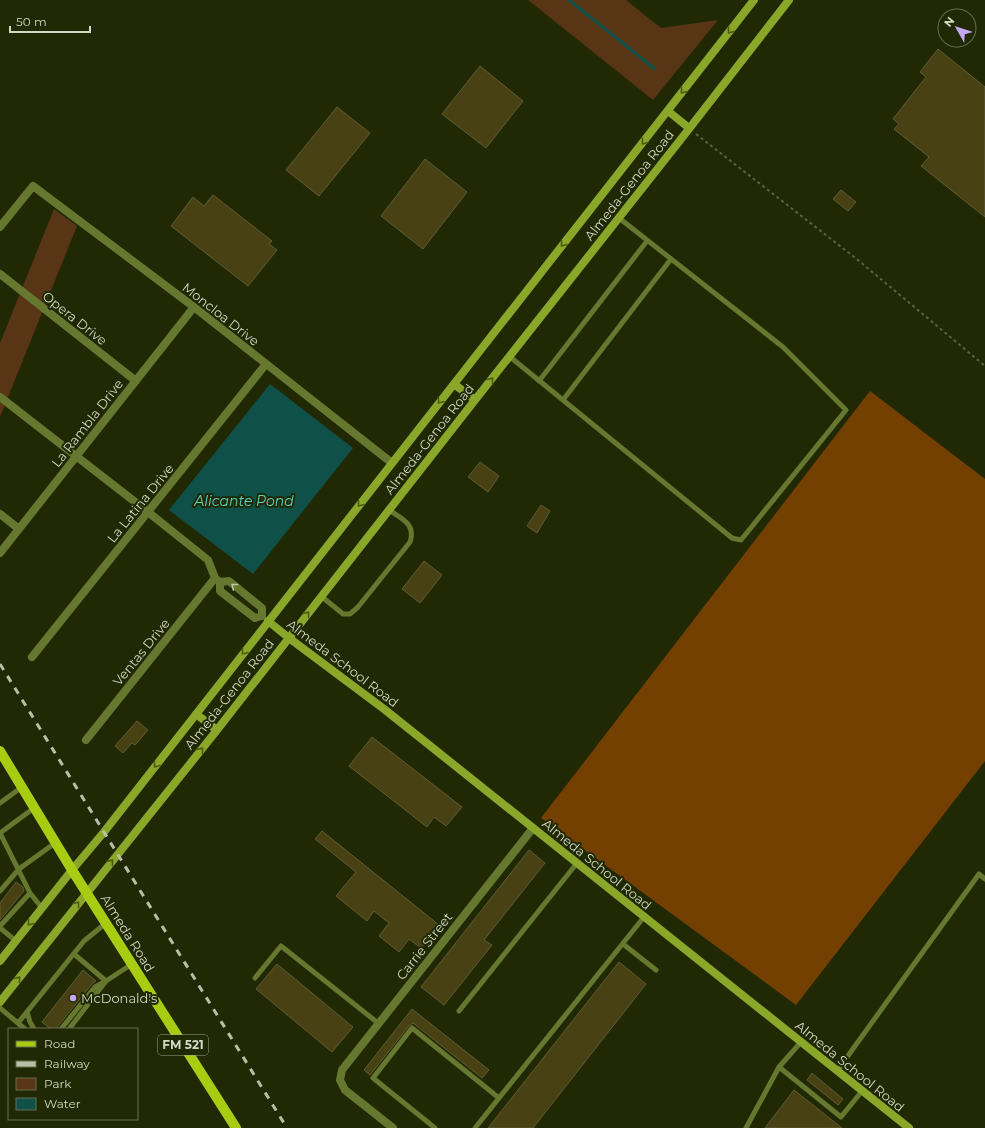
<svg xmlns="http://www.w3.org/2000/svg" width="985" height="1128" viewBox="0 0 985 1128" font-family="Montserrat,sans-serif">
	<rect width="100%" height="100%" fill="#202904"/>
	<!-- green -->
	<path fill="#573515" d="M 528,0 L 626,0 L 661,28 L 718,20 L 653,100 Z
		M 54,209 L 77,226 L 0,417 L 0,343 Z"/>
	<!-- forest -->
	<path fill="#734002" d="M 870,391 L 985,479 L 985,761 L 796,1005 L 541,818 Z"/>
	<!-- water -->
	<path fill="#0f5148" d="M 270,384 L 353,448 L 253,574 L 169,510 Z"/>
	<g fill="none" stroke-linecap="round" stroke-linejoin="round">
		<!-- stream -->
		<path stroke="#0f5148" stroke-width="3" d="M 569,0 L 655,69"/>
	</g>
	<!-- building -->
	<path fill="#474113" stroke="#615c34" d="M 938,49 L 985,87 L 985,217 L 921,166 L 929,157 L 894,129 L 899,124 L 893,119 L 926,77 L 920,72 Z
		M 480,66 L 523,101 L 486,148 L 442,114 Z
		M 337,107 L 370,133 L 319,196 L 286,170 Z
		M 425,159 L 467,192 L 423,249 L 381,216 Z
		M 841,190 L 856,202 L 848,211 L 833,199 Z
		M 213,195 L 272,241 L 269,244 L 277,250 L 248,286 L 171,226 L 193,197 L 204,206 Z
		M 480,462 L 499,476 L 488,492 L 468,477 Z
		M 541,505 L 550,511 L 537,533 L 527,526 Z
		M 424,561 L 442,575 L 420,603 L 402,589 Z
		M 137,721 L 148,730 L 135,745 L 132,743 L 123,753 L 115,746 Z
		M 372,737 L 462,807 L 446,826 L 434,817 L 427,827 L 349,766 Z
		M 322,831 L 439,925 L 421,948 L 409,939 L 399,952 L 379,936 L 389,923 L 374,911 L 367,921 L 336,896 L 356,872 L 315,839 Z
		M 529,850 L 545,863 L 484,940 L 492,945 L 444,1005 L 421,987 Z
		M 16,882 L 23,887 L 24,891 L 0,920 L 0,903 Z
		M 619,962 L 646,984 L 533,1128 L 488,1128 Z
		M 277,964 L 353,1027 L 332,1052 L 256,989 Z
		M 83,970 L 96,981 L 92,984 L 58,1026 L 57,1029 L 51,1029 L 42,1022 Z
		M 412,1009 L 489,1070 L 482,1078 L 413,1023 L 409,1026 L 370,1075 L 364,1070 Z
		M 812,1073 L 843,1099 L 838,1105 L 807,1080 Z
		M 794,1090 L 842,1128 L 765,1128 Z"/>
	<g fill="none" stroke-linecap="round" stroke-linejoin="round">
		<!-- path -->
		<path stroke="#596242" stroke-width="2" stroke-dasharray="3 3" stroke-linecap="butt" d="M 696,134 L 858,260 L 985,366"/>
		<!-- lane -->
		<path stroke="#667830" stroke-width="5" d="M 509,356 L 732,538 L 741,540 L 846,410 L 783,347 L 619,218
			M 539,381 L 647,241
			M 563,400 L 671,259
			M 321,596 L 343,614 L 350,614 L 358,607 L 410,542 C 416,524 402,519 389,510
			M 0,803 L 22,787
			M 0,833 L 30,893 L 42,908
			M 0,833 L 34,808
			M 0,891 L 19,869 L 55,843
			M 0,926 L 30,893
			M 0,928 L 16,941
			M 623,944 L 656,970
			M 255,978 L 281,946 L 378,1023
			M 0,1008 L 25,1029
			M 459,1011 L 577,863
			M 27,1012 L 30,1022 L 34,1029
			M 18,1023 L 84,941 L 106,923
			M 61,1029 L 95,987 L 106,981 L 74,954
			M 69,1029 L 106,981 L 132,964
			M 801,1042 L 779,1067 L 841,1117 L 862,1091
			M 837,1071 L 979,874 L 985,879
			M 435,1128 L 373,1078 L 412,1028 L 499,1098
			M 475,1128 L 644,917
			M 746,1128 L 779,1067"/>
		<!-- street -->
		<path stroke="#667830" stroke-width="8" d="M 0,227 L 33,186 L 194,307 L 392,463
			M 0,274 L 136,381
			M 0,397 L 148,512 L 208,560 L 215,578 L 220,582 L 229,581 L 262,608 L 262,616
			M 0,514 L 19,529
			M 0,553 L 194,307
			M 220,582 L 220,591 L 255,618 L 262,616
			M 32,657 L 266,364
			M 86,740 L 215,578
			M 393,1128 L 345,1090 L 340,1080 L 342,1070 L 533,828"/>
		<!-- secondary -->
		<path stroke="#8ba729" stroke-width="8" d="M 668,111 L 689,128
			M 454,384 L 475,400
			M 268,621 L 289,638 L 384,709 L 909,1128
			M 196,714 L 217,730
			M 0,961 L 72,870 L 104,832 L 754,0
			M 0,1002 L 217,730 L 475,400 L 685,134 L 789,0"/>
		<!-- primary -->
		<path stroke="#a7cc11" stroke-width="10" d="M 0,751 L 72,870 L 236,1128"/>
		<!-- rail -->
		<path stroke="#b7bfa8" stroke-width="3" stroke-dasharray="7 7" stroke-linecap="butt" d="M 0,664 L 287,1128"/>
	</g>
	<!-- one-way arrows -->
	<defs><path id="oneway-chevron" d="M-2-3.5L2.5 0L-2 3.5" fill="none" stroke-width="1.6" stroke-linecap="round" stroke-linejoin="round"/></defs>
	<g stroke="#4b5b13">
		<use href="#oneway-chevron" transform="translate(730 31) rotate(128)"/>
		<use href="#oneway-chevron" transform="translate(683 91) rotate(128)"/>
		<use href="#oneway-chevron" transform="translate(644 142) rotate(128)"/>
		<use href="#oneway-chevron" transform="translate(563 244) rotate(128)"/>
		<use href="#oneway-chevron" transform="translate(491 380) rotate(-52)"/>
		<use href="#oneway-chevron" transform="translate(440 401) rotate(128)"/>
		<use href="#oneway-chevron" transform="translate(360 504) rotate(128)"/>
		<use href="#oneway-chevron" transform="translate(307 614) rotate(-52)"/>
		<use href="#oneway-chevron" transform="translate(244 652) rotate(128)"/>
		<use href="#oneway-chevron" transform="translate(201 750) rotate(-51)"/>
		<use href="#oneway-chevron" transform="translate(156 765) rotate(128)"/>
		<use href="#oneway-chevron" transform="translate(111 862) rotate(-51)"/>
		<use href="#oneway-chevron" transform="translate(77 904) rotate(-52)"/>
		<use href="#oneway-chevron" transform="translate(30 923) rotate(128)"/>
		<use href="#oneway-chevron" transform="translate(18 979) rotate(-52)"/>
	</g>
	<use stroke="#bcc5a6" href="#oneway-chevron" transform="translate(234 586) rotate(-141)"/>
	<!-- markers -->
	<circle fill="#c4a7f1" stroke="#202904" stroke-width="1.5" cx="73" cy="998" r="4"/>
	<g text-anchor="middle" stroke-width="4" stroke-linejoin="round" paint-order="stroke">
		<!-- shield labels -->
		<rect fill="#202904" stroke="#9ca48a" stroke-width="1" x="158" y="1035" width="50" height="20" rx="3"/>
		<g font-size="12" font-weight="bold" fill="#d1d8c4">
			<text x="183" y="1049">FM 521</text>
		</g>
		<!-- street labels -->
		<g font-size="13" fill="#d1d8c4" stroke="#202904">
			<text transform="translate(629 185) rotate(-52)" y="5">Almeda-Genoa Road</text>
			<text transform="translate(221 314) rotate(38)" y="5">Moncloa Drive</text>
			<text transform="translate(75 318) rotate(38)" y="5">Opera Drive</text>
			<text transform="translate(87 423) rotate(-52)" y="5">La Rambla Drive</text>
			<text transform="translate(429 439) rotate(-52)" y="5">Almeda-Genoa Road</text>
			<text transform="translate(140 503) rotate(-51)" y="5">La Latina Drive</text>
			<text transform="translate(141 652) rotate(-51)" y="5">Ventas Drive</text>
			<text transform="translate(343 663) rotate(37)" y="5">Almeda School Road</text>
			<text transform="translate(229 694) rotate(-52)" y="5">Almeda-Genoa Road</text>
			<text transform="translate(597 864) rotate(39)" y="5">Almeda School Road</text>
			<text transform="translate(128 933) rotate(58)" y="5">Almeda Road</text>
			<text transform="translate(424 946) rotate(-52)" y="5">Carrie Street</text>
			<text transform="translate(850 1066) rotate(39)" y="5">Almeda School Road</text>
		</g>
		<!-- poi labels -->
		<g font-size="13" fill="#d1d8c4" stroke="#202904" text-anchor="start">
			<text x="81" y="1003">McDonald's</text>
		</g>
		<!-- water labels -->
		<g font-size="14" font-style="italic" fill="#59d7c4" stroke="#202904">
			<text x="244" y="506">Alicante Pond</text>
		</g>
	</g>
	<!-- legend -->
	<rect x="8" y="1028" width="130" height="92" fill="#202904" stroke="#676f51"/>
	<rect x="16" y="1041" width="20" height="6" fill="#a7cc11" stroke="#676f51"/>
	<text x="44" y="1048" font-size="12" fill="#d1d8c4">Road</text>
	<rect x="16" y="1061" width="20" height="6" fill="#b7bfa8" stroke="#676f51"/>
	<text x="44" y="1068" font-size="12" fill="#d1d8c4">Railway</text>
	<rect x="16" y="1078" width="20" height="12" fill="#573515" stroke="#676f51"/>
	<text x="44" y="1088" font-size="12" fill="#d1d8c4">Park</text>
	<rect x="16" y="1098" width="20" height="12" fill="#0f5148" stroke="#676f51"/>
	<text x="44" y="1108" font-size="12" fill="#d1d8c4">Water</text>
	<!-- north arrow -->
	<g transform="translate(957 28) rotate(309)"><circle r="19" fill="#202904" stroke="#676f51"/>
	<path d="M0-3L7 15L0 10L-7 15Z" fill="#c4a7f1"/>
	<text y="-6" font-size="11" font-weight="bold" text-anchor="middle" fill="#d1d8c4">N</text>
	</g>
	<!-- scale -->
	<path d="M10 26v6h80v-6" fill="none" stroke="#d1d8c4" stroke-width="2"/>
	<text x="16" y="26" font-size="12" fill="#d1d8c4" stroke="#202904" stroke-width="3" paint-order="stroke">50 m</text>
</svg>
